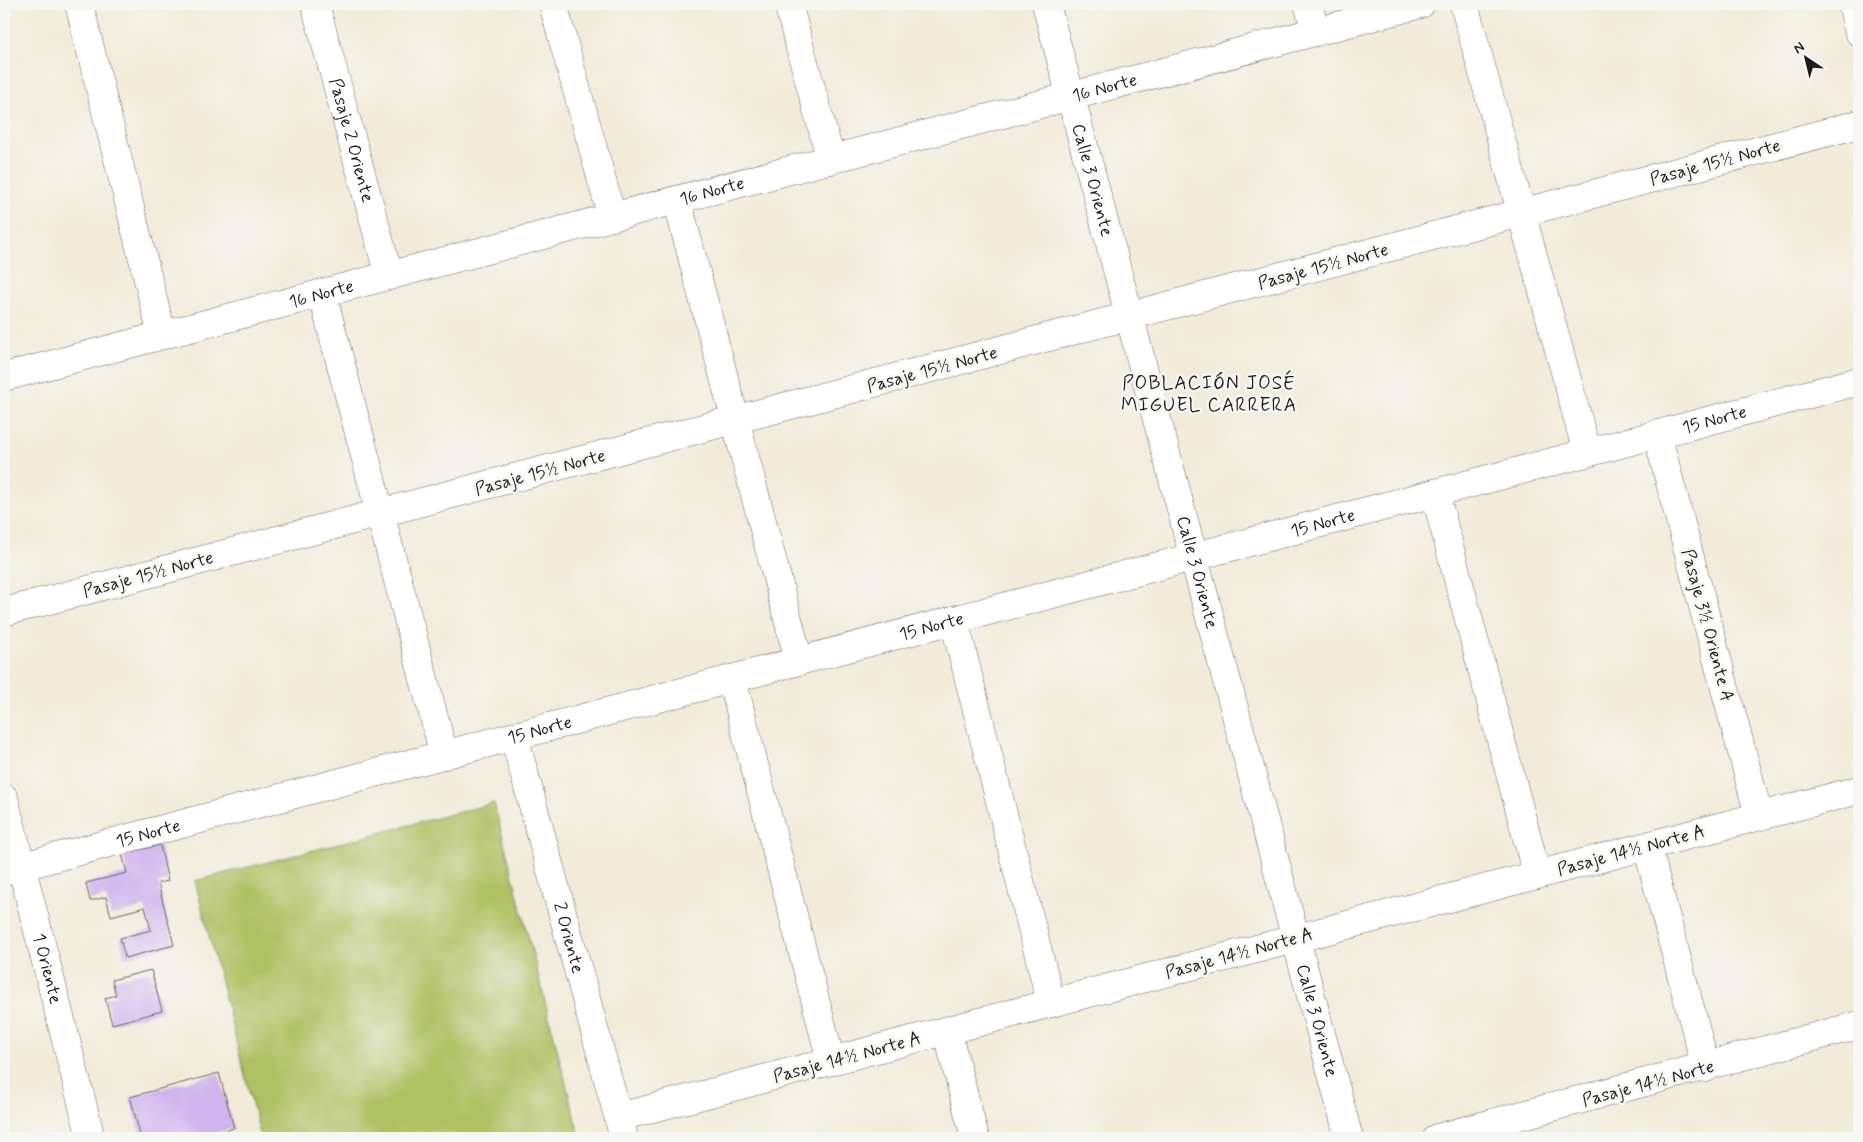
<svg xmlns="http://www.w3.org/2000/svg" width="1863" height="1142" viewBox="0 0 1863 1142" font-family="Mynerve,sans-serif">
	<rect width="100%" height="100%" fill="#f6f6f2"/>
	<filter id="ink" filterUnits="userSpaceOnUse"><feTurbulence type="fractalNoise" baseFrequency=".02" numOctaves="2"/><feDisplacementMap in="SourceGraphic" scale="10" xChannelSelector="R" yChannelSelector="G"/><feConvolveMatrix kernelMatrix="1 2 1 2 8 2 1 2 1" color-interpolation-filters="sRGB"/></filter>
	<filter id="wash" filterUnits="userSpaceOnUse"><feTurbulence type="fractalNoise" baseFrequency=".0096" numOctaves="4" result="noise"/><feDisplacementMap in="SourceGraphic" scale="20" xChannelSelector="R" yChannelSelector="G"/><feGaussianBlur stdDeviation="1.12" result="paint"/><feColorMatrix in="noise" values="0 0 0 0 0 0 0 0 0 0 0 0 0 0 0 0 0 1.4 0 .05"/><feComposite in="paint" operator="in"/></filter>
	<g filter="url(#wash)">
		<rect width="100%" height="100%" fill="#f2ebd9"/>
		<!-- green -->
		<path fill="#afc062" stroke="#666e3f" d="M 494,803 L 580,1138 L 261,1138 L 195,881 Z"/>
		<g id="blocks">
			<!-- building -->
			<path fill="#cfb4ee" d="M 160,845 L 168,881 L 158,883 L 174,945 L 125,958 L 120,938 L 151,930 L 145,907 L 111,916 L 106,897 L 90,901 L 86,883 L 127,873 L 122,854 Z
				M 151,970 L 162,1011 L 112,1024 L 105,998 L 116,995 L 112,980 Z
				M 219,1073 L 234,1128 L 197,1138 L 141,1138 L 130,1097 Z"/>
		</g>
	</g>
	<g filter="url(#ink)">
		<use href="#blocks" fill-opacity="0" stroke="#67645e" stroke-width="1"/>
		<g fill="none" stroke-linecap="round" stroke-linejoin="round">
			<defs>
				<g id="minor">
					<path d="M 79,4 L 162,335"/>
					<path id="s1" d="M 315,4 L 389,276"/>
					<path d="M 553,4 L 612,217"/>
					<path d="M 788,4 L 831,160"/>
					<path id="s2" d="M 1046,4 L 1349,1138"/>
					<path d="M 1308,4 L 1316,32"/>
					<path d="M 1464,4 L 1587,452"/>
					<path d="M 1852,4 L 1859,32"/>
					<path d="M 677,200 L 799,661"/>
					<path d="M 322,293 L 444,755"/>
					<path id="s3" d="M 4,377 L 1421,4"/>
					<path d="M 1657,434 L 1759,816"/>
					<path d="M 1435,493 L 1537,875"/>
					<path d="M 4,612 L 1859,124"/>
					<path d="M 954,620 L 1051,1003"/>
					<path d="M 732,679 L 831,1061"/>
					<path id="s4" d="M 514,736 L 624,1138"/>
					<path id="s5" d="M 4,798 L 91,1138"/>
					<path d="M 1647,846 L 1706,1068"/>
					<path id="s6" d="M 4,871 L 1859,381"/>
					<path d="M 947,1031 L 975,1138"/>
					<path d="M 619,1117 L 1859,790"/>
					<path d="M 1437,1138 L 1859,1025"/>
				</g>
			</defs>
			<!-- minor casing -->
			<use href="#minor" stroke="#67645e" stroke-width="29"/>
			<!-- minor -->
			<use href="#minor" stroke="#fff" stroke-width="28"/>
		</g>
	</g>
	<g text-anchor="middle" stroke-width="5" stroke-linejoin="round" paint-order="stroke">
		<!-- street labels -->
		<g font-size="18" fill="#1c1c1c" stroke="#f6f6f2">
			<text dy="6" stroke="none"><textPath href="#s3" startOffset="1138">16 Norte</textPath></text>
			<text dy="6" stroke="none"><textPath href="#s1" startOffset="141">Pasaje 2 Oriente</textPath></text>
			<text transform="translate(1715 162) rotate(-15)" y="6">Pasaje 15½ Norte</text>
			<text dy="6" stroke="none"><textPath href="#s2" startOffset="182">Calle 3 Oriente</textPath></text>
			<text dy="6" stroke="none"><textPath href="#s3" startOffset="732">16 Norte</textPath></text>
			<text transform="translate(1323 266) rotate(-15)" y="6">Pasaje 15½ Norte</text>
			<text dy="6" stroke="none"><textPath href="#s3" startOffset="328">16 Norte</textPath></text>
			<text transform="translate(932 369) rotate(-15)" y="6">Pasaje 15½ Norte</text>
			<text dy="6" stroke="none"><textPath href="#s6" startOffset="1769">15 Norte</textPath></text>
			<text transform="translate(540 472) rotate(-15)" y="6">Pasaje 15½ Norte</text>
			<text dy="6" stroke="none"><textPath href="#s6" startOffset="1364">15 Norte</textPath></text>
			<text dy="6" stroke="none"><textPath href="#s2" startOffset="588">Calle 3 Oriente</textPath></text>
			<text transform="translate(148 574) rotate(-15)" y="6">Pasaje 15½ Norte</text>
			<text transform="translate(1708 625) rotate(75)" y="6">Pasaje 3½ Oriente A</text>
			<text dy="6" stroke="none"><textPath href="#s6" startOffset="959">15 Norte</textPath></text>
			<text dy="6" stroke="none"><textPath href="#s6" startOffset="554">15 Norte</textPath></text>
			<text dy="6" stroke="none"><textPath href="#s6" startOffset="149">15 Norte</textPath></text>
			<text transform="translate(1631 850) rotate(-15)" y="6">Pasaje 14½ Norte A</text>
			<text dy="6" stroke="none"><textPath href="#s4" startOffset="209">2 Oriente</textPath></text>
			<text transform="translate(1239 953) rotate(-15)" y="6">Pasaje 14½ Norte A</text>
			<text dy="6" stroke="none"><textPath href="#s5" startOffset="176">1 Oriente</textPath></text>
			<text dy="6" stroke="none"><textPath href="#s2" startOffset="1052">Calle 3 Oriente</textPath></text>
			<text transform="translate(847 1057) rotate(-15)" y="6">Pasaje 14½ Norte A</text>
			<text transform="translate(1648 1083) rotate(-15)" y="6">Pasaje 14½ Norte</text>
		</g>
		<!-- neighbourhood labels -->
		<g font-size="19" letter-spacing="1" fill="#1c1c1c" stroke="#f6f6f2">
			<text x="1209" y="389">POBLACIÓN JOSÉ<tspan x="1209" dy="22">MIGUEL CARRERA</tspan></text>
		</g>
	</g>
	<!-- margin -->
	<rect width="1863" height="1142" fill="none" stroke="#f6f6f2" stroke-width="20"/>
	<!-- north arrow -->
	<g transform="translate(1806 58) rotate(325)" stroke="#f6f6f2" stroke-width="4" paint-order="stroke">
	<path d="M0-4L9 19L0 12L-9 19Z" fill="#1c1c1c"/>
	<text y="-8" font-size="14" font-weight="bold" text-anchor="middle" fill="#1c1c1c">N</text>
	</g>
</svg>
